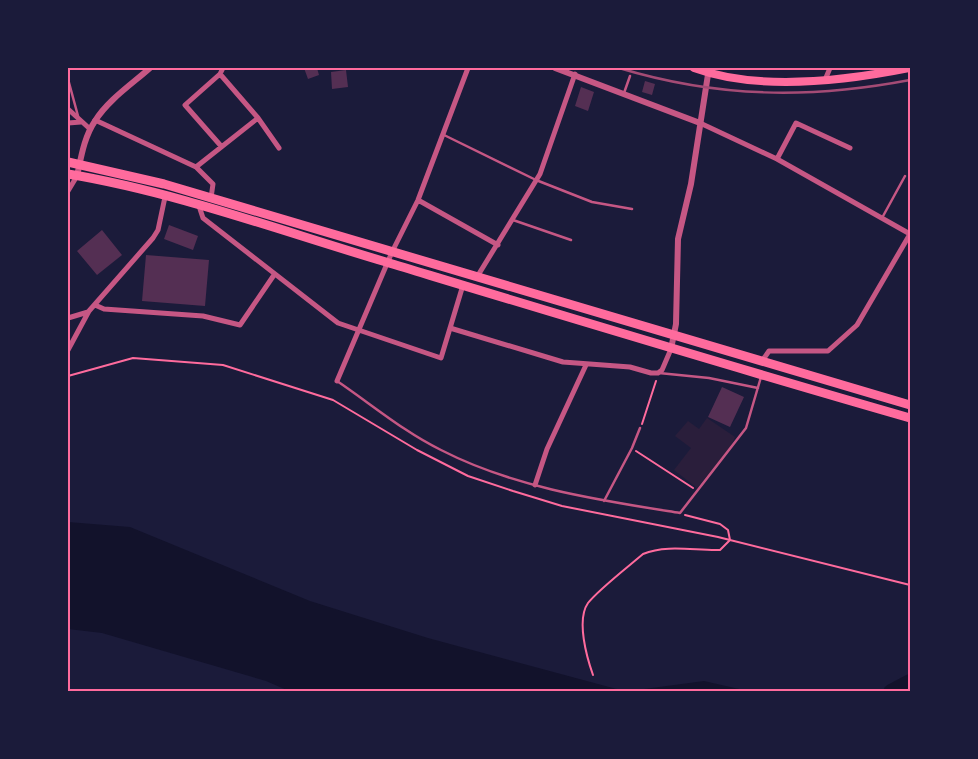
<svg xmlns="http://www.w3.org/2000/svg" width="978" height="759" viewBox="0 0 978 759" font-family="Barlow,sans-serif">
	<rect width="100%" height="100%" fill="#1b1b3a"/>
	<!-- green -->
	<path fill="#2a1e3b" d="M 707,418 L 735,437 L 730,448 L 697,488 L 674,470 L 691,448 L 675,436 L 688,421 L 699,429 Z"/>
	<!-- water -->
	<path fill="#12122b" d="M 68,522 L 130,527 L 310,601 L 428,638 L 624,691 L 289,691 L 266,681 L 102,633 L 68,629 Z
		M 704,681 L 748,691 L 629,691 Z"/>
	<g fill="none" stroke-linecap="round" stroke-linejoin="round">
		<!-- river -->
		<path stroke="#12122b" stroke-width="16" d="M 891,692 L 910,682"/>
	</g>
	<!-- building -->
	<path fill="#542f53" d="M 304,68 L 317,68 L 319,75 L 308,79 Z
		M 346,70 L 348,87 L 332,89 L 331,72 Z
		M 645,81 L 655,84 L 652,95 L 642,92 Z
		M 581,87 L 594,92 L 588,111 L 575,106 Z
		M 169,225 L 198,236 L 193,250 L 164,239 Z
		M 102,230 L 122,255 L 97,275 L 77,251 Z
		M 146,255 L 209,260 L 205,306 L 142,301 Z
		M 722,387 L 744,397 L 730,427 L 708,417 Z"/>
	<g fill="none" stroke-linecap="round" stroke-linejoin="round">
		<!-- path -->
		<path stroke="#ff6b9d" stroke-width="2" d="M 68,376 L 133,358 L 223,365 L 333,400 L 417,450 L 468,476 L 513,491 L 562,506 L 718,537 L 910,585
			M 642,424 L 656,381
			M 636,451 L 693,488
			M 593,675 C 587,658 576,620 588,603 C 598,590 629,566 643,554 C 667,544 696,551 720,550 L 730,540 L 728,530 L 720,524 L 685,515"/>
		<!-- service -->
		<path stroke="#c65784" stroke-width="2.5" d="M 68,79 L 78,116
			M 624,93 L 630,76
			M 444,135 L 536,180 L 592,202 L 632,209
			M 882,218 L 905,176
			M 513,220 L 571,240
			M 659,373 L 709,378 L 758,388
			M 337,381 C 371,404 404,432 441,450 C 515,488 599,500 680,513 L 746,428 L 761,377
			M 604,501 L 632,448 L 640,428"/>
		<!-- minor -->
		<path stroke="#c65784" stroke-width="5" d="M 220,74 L 258,118 L 279,148
			M 825,80 L 830,68
			M 68,109 L 90,129
			M 95,120 L 196,167 L 213,184 L 211,198
			M 68,123 L 81,122
			M 700,123 L 777,159 L 910,234
			M 221,146 L 185,105 L 220,74 L 223,68
			M 777,159 L 796,123 L 850,148
			M 196,167 L 258,118
			M 68,191 L 77,176
			M 418,200 L 498,245
			M 199,206 L 203,218 L 338,323 L 441,358 L 463,285
			M 477,277 L 540,174 L 575,74
			M 95,305 L 104,309 L 203,316 L 240,325 L 274,275
			M 68,318 L 88,312
			M 450,328 L 563,362 L 630,367 L 651,373 L 658,373 L 662,370 L 671,349
			M 68,350 L 89,311 L 153,238 L 158,230 L 165,197
			M 762,361 L 769,351 L 828,351 L 857,325 L 910,234
			M 337,381 L 392,252 L 418,200 L 468,68
			M 535,485 L 547,449 L 586,365"/>
		<!-- tertiary -->
		<path stroke="#c65784" stroke-width="6" d="M 555,68 L 700,123
			M 77,176 C 81,158 84,137 95,121 C 108,100 132,84 150,68
			M 671,349 L 676,324 L 678,239 L 691,184 L 709,68"/>
		<!-- secondary -->
		<path stroke="#ff6b9d" stroke-width="8" d="M 694,68 C 757,91 844,81 909,68"/>
		<!-- trunk -->
		<path stroke="#ff6b9d" stroke-width="9" d="M 68,162 L 164,184 L 910,405
			M 68,174 C 176,192 281,231 386,262 C 561,315 735,368 910,418"/>
		<!-- rail -->
		<path stroke="#a44b75" stroke-width="2.5" d="M 619,68 C 718,98 810,99 910,80"/>
	</g>
	<!-- border -->
	<rect width="978" height="759" fill="none" stroke="#1b1b3a" stroke-width="138"/>
	<rect x="69" y="69" width="840" height="621" fill="none" stroke="#ff6b9d" stroke-width="2"/>
</svg>
